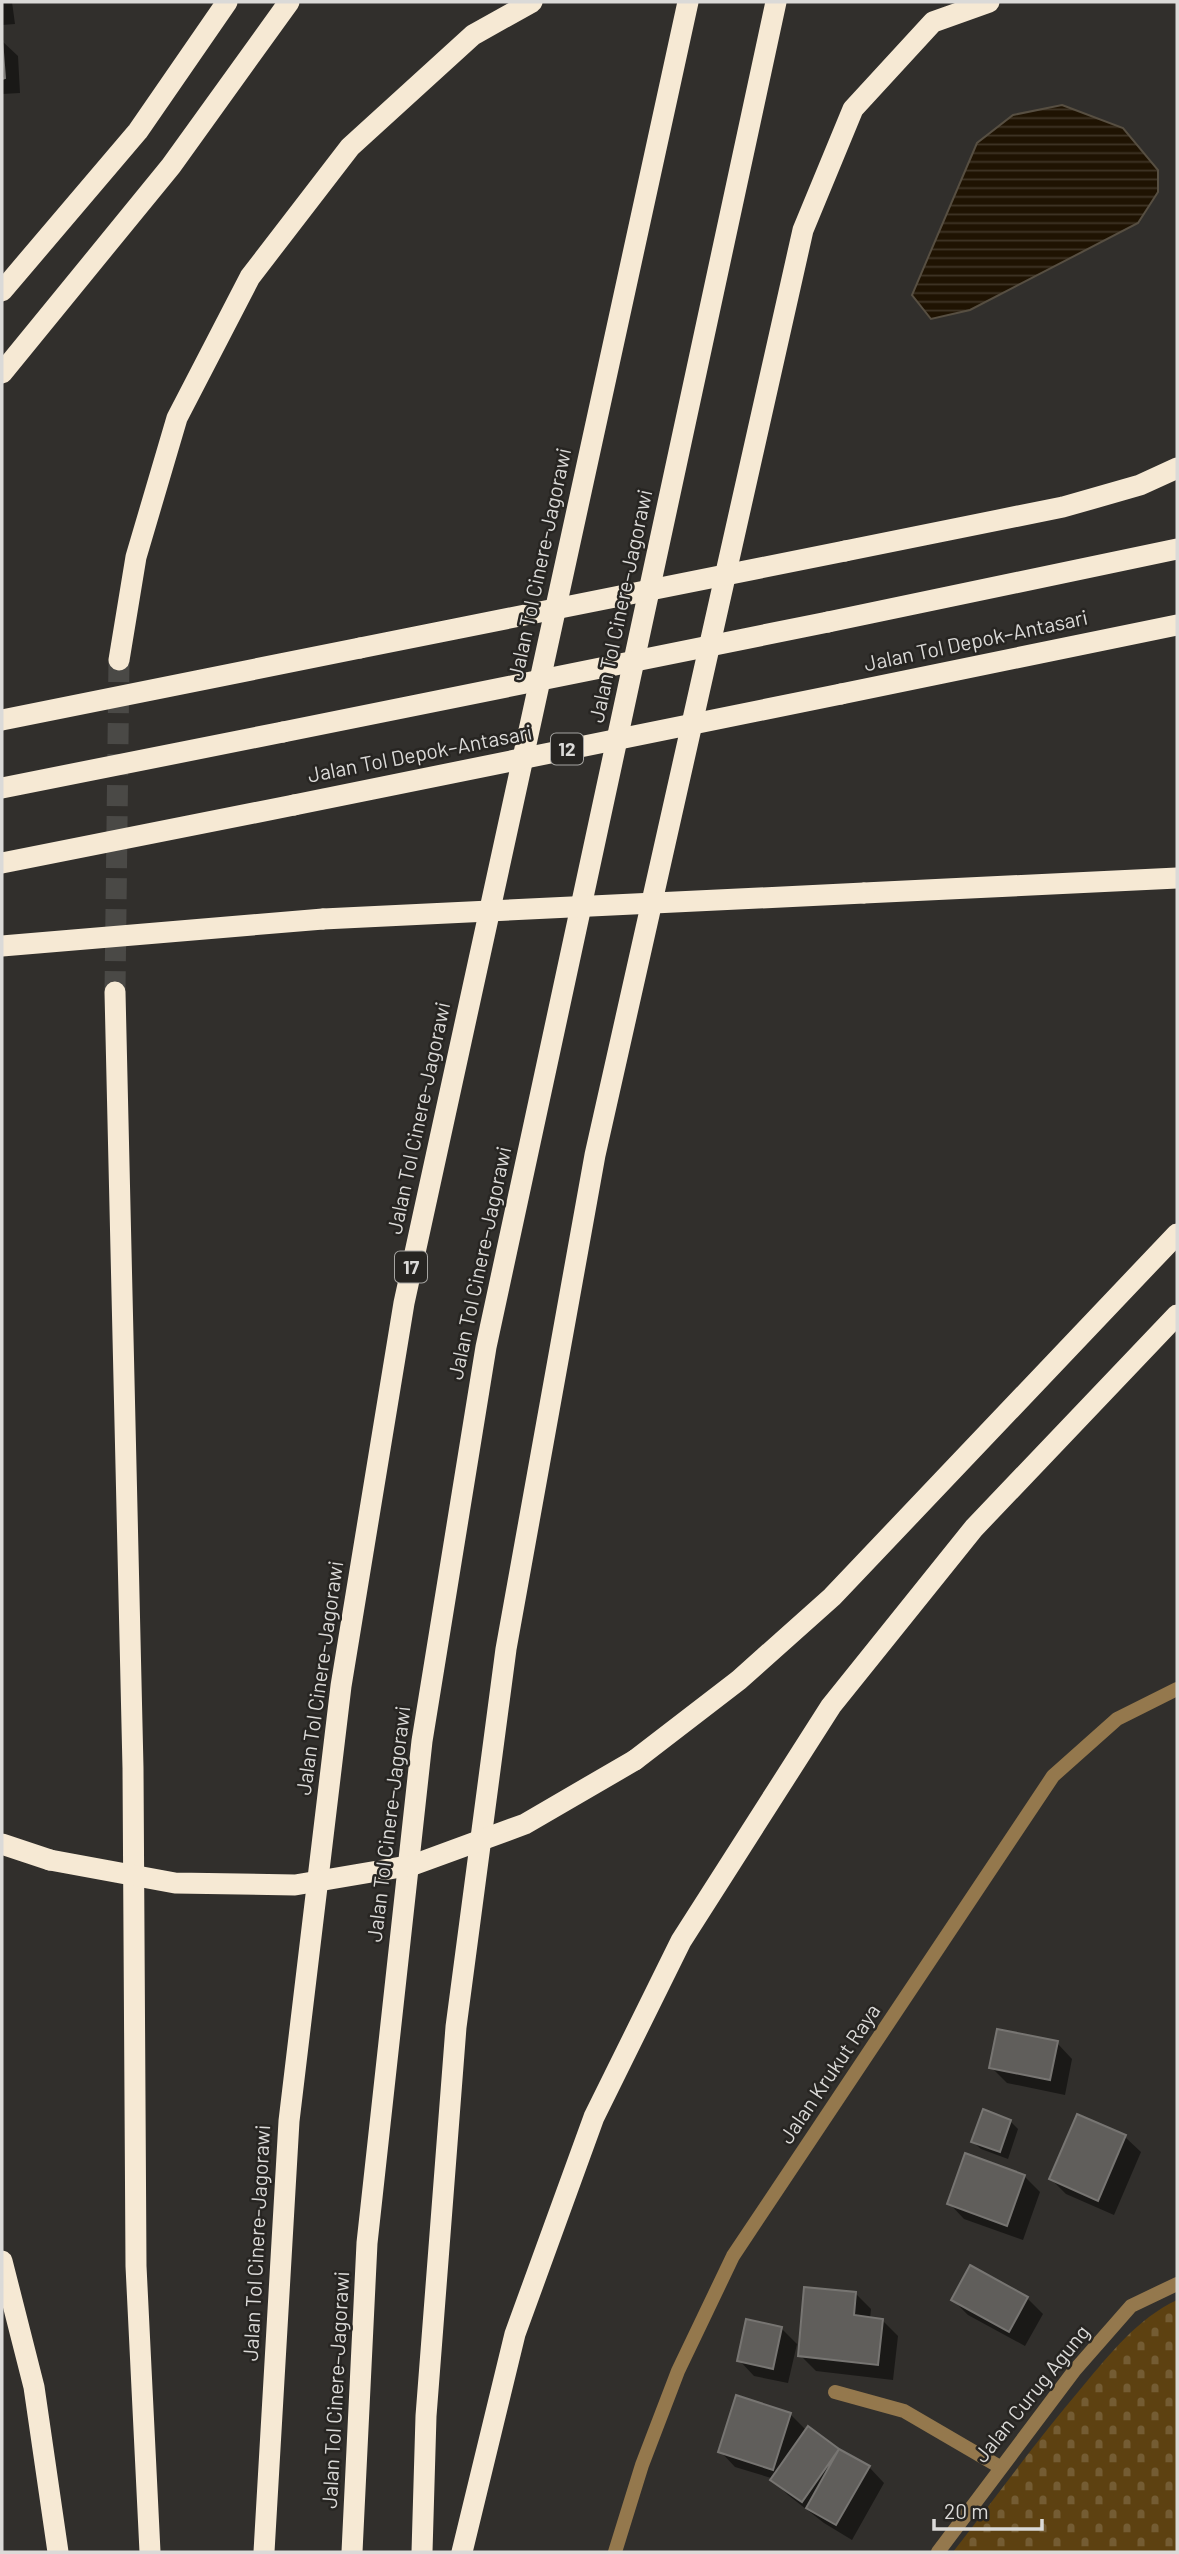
<svg xmlns="http://www.w3.org/2000/svg" width="1179" height="2554" viewBox="0 0 1179 2554" font-family="Barlow,sans-serif">
	<defs>
		<pattern id="cemetery-stones" width="16" height="16" patternUnits="userSpaceOnUse" patternTransform="scale(1.75)"><rect width="16" height="16" fill="#5d4111"/><path d="M2 7V4a2 2 0 0 1 4 0v3zM10 15v-3a2 2 0 0 1 4 0v3z" fill="#745c33"/></pattern>
		<pattern id="water-rules" width="6" height="5" patternUnits="userSpaceOnUse" patternTransform="scale(1.75)"><rect width="6" height="5" fill="#1f1302"/><path d="M0 2.5h6" fill="none" stroke="#3f3526"/></pattern>
	</defs>
	<rect width="100%" height="100%" fill="#312f2c"/>
	<!-- cemetery -->
	<path fill="url(#cemetery-stones)" d="M 1177,2300 L 1177,2552 L 953,2552 C 996,2497 1037,2440 1083,2386 C 1110,2354 1138,2318 1177,2300 Z"/>
	<!-- water -->
	<path fill="url(#water-rules)" stroke="#574f42" stroke-width="2" d="M 1062,105 L 1123,128 L 1158,170 L 1158,192 L 1138,223 L 970,310 L 931,319 L 912,295 L 977,143 L 1013,115 Z"/>
	<!-- shadow -->
	<path fill="#0007" d="M 2,2 L 12,2 L 15,24 L 2,25 Z
		M 2,41 L 18,56 L 20,93 L 2,94 Z
		M 1057,2043 L 1072,2059 L 1065,2095 L 1007,2083 L 991,2067 Z
		M 1078,2116 L 1125,2137 L 1141,2152 L 1114,2215 L 1066,2194 L 1051,2179 Z
		M 1010,2121 L 1018,2129 L 1008,2159 L 981,2149 L 973,2142 Z
		M 1024,2176 L 1040,2192 L 1023,2240 L 964,2219 L 949,2203 Z
		M 970,2268 L 1027,2298 L 1043,2314 L 1025,2346 L 968,2315 L 953,2300 Z
		M 855,2293 L 871,2309 L 870,2319 L 882,2320 L 898,2336 L 893,2380 L 816,2371 L 800,2355 Z
		M 782,2329 L 797,2344 L 788,2383 L 754,2376 L 739,2360 Z
		M 790,2414 L 807,2431 L 808,2428 L 838,2450 L 869,2467 L 884,2483 L 852,2540 L 824,2523 L 788,2495 L 771,2478 L 735,2467 L 720,2451 Z"/>
	<!-- building -->
	<path fill="#605e5b" stroke="#777572" stroke-width="2" d="M 2,39 L 5,78 L 2,79 Z
		M 997,2029 L 1058,2041 L 1050,2080 L 989,2068 Z
		M 983,2109 L 1011,2120 L 1000,2152 L 971,2142 Z
		M 1077,2114 L 1126,2135 L 1098,2201 L 1049,2179 Z
		M 965,2153 L 1025,2175 L 1007,2226 L 947,2204 Z
		M 970,2265 L 1028,2297 L 1009,2332 L 951,2300 Z
		M 804,2287 L 856,2292 L 854,2315 L 883,2319 L 878,2365 L 798,2356 Z
		M 746,2319 L 782,2327 L 773,2369 L 737,2361 Z
		M 736,2395 L 791,2413 L 773,2470 L 718,2452 Z
		M 808,2426 L 839,2449 L 802,2502 L 770,2480 Z
		M 839,2449 L 870,2466 L 836,2525 L 806,2508 Z"/>
	<g fill="none" stroke-linecap="round" stroke-linejoin="round">
		<!-- motorway-tunnel -->
		<path stroke="#4a4946" stroke-width="21" stroke-dasharray="21 10" stroke-linecap="butt" d="M 115,992 L 119,660"/>
		<!-- minor -->
		<path stroke="#94784d" stroke-width="14" d="M 835,2392 L 904,2411 L 1000,2467"/>
		<!-- tertiary -->
		<path stroke="#94784d" stroke-width="14" d="M 615,2552 L 642,2465 L 678,2371 L 733,2256 L 1053,1776 L 1117,1719 L 1177,1689
			M 938,2552 L 1074,2371 L 1131,2306 L 1177,2284"/>
		<!-- motorway -->
		<path stroke="#f6e9d4" stroke-width="21" d="M 2,291 L 138,131 L 227,2
			M 2,373 L 171,166 L 289,2
			M 845,551 L 1063,507 L 1140,485 L 1177,468
			M 828,622 L 1177,549
			M 119,660 L 136,557 L 177,418 L 250,277 L 350,147 L 473,35 L 532,2
			M 841,694 L 1177,625
			M 2,720 L 360,648
			M 2,788 L 283,732
			M 2,863 L 294,805
			M 864,893 L 1177,878
			M 2,946 L 323,919
			M 115,992 L 133,1768 L 136,2266 L 150,2552
			M 635,1760 L 739,1680 L 832,1597 L 1177,1234
			M 2,1844 L 50,1860
			M 2,2261 L 34,2387 L 58,2552
			M 264,2552 L 289,2121 L 341,1686 L 404,1303 L 688,2
			M 352,2552 L 367,2243 L 422,1741 L 486,1347 L 776,2
			M 422,2552 L 426,2416 L 456,2027 L 506,1649 L 595,1155 L 803,230 L 853,109 L 933,22 L 989,2
			M 462,2552 L 515,2334 L 594,2117 L 681,1941 L 831,1706 L 974,1528 L 1177,1315"/>
		<!-- motorway-bridge -->
		<path stroke="#f6e9d4" stroke-width="21" d="M 360,648 L 845,551
			M 283,732 L 828,622
			M 294,805 L 841,694
			M 323,919 L 864,893
			M 50,1860 L 175,1883 L 295,1885 L 413,1865 L 525,1824 L 635,1760"/>
	</g>
	<g text-anchor="middle" stroke-width="5" stroke-linejoin="round" paint-order="stroke">
		<!-- shield labels -->
		<g fill="#272522" stroke="#a5a4a1" stroke-width="2">
			<rect x="551" y="733.5" width="32" height="31" rx="5"/>
			<rect x="395" y="1251.5" width="32" height="31" rx="5"/>
		</g>
		<g font-size="19" font-weight="bold" fill="#dbdad8">
			<text x="567" y="756">12</text>
			<text x="411" y="1274">17</text>
		</g>
		<!-- street labels -->
		<g font-size="21" fill="#dbdad8" stroke="#272522">
			<text transform="translate(540 564) rotate(-78)" y="7">Jalan Tol Cinere-Jagorawi</text>
			<text transform="translate(621 606) rotate(-78)" y="7">Jalan Tol Cinere–Jagorawi</text>
			<text transform="translate(976 641) rotate(-12)" y="7">Jalan Tol Depok–Antasari</text>
			<text transform="translate(420 754) rotate(-11)" y="7">Jalan Tol Depok–Antasari</text>
			<text transform="translate(419 1118) rotate(-78)" y="7">Jalan Tol Cinere-Jagorawi</text>
			<text transform="translate(480 1263) rotate(-78)" y="7">Jalan Tol Cinere–Jagorawi</text>
			<text transform="translate(320 1678) rotate(-82)" y="7">Jalan Tol Cinere-Jagorawi</text>
			<text transform="translate(389 1824) rotate(-83)" y="7">Jalan Tol Cinere–Jagorawi</text>
			<text transform="translate(830 2074) rotate(-56)" y="7">Jalan Krukut Raya</text>
			<text transform="translate(257 2243) rotate(-87)" y="7">Jalan Tol Cinere-Jagorawi</text>
			<text transform="translate(336 2390) rotate(-87)" y="7">Jalan Tol Cinere–Jagorawi</text>
			<text transform="translate(1032 2394) rotate(-51)" y="7">Jalan Curug Agung</text>
		</g>
	</g>
	<!-- border -->
	<rect width="1179" height="2554" fill="none" stroke="#dbdad8" stroke-width="7"/>
	<!-- scale -->
	<path d="M934 2519v10h108v-10" fill="none" stroke="#dbdad8" stroke-width="3.5"/>
	<text x="944" y="2519" font-size="21" fill="#dbdad8" stroke="#272522" stroke-width="5" paint-order="stroke">20 m</text>
</svg>
